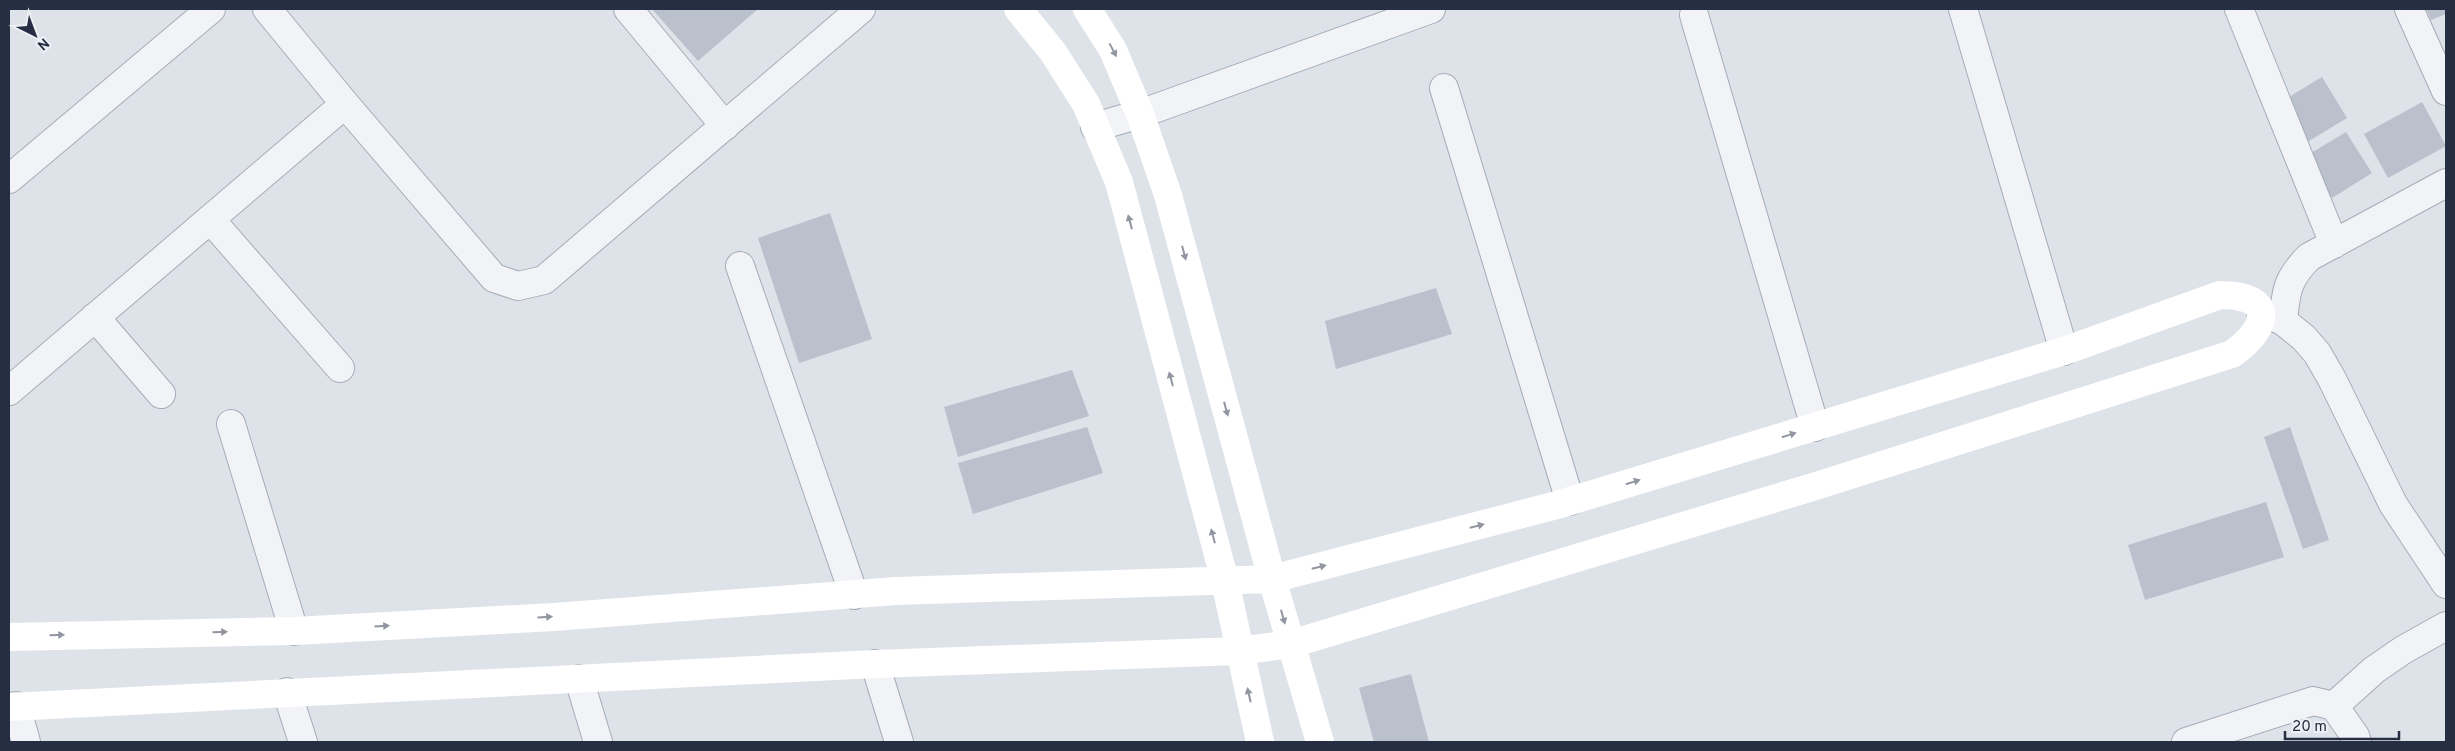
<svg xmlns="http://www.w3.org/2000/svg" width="2455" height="751" viewBox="0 0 2455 751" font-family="Overpass,sans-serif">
	<rect width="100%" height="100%" fill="#dee2e9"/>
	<!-- building -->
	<path fill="#bac0cc" d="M 652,9 L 758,9 L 698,61 Z
		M 2426,9 L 2446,9 L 2446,14 L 2431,20 Z
		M 2322,77 L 2347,118 L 2304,144 L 2279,103 Z
		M 2422,102 L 2446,146 L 2388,178 L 2364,134 Z
		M 2346,132 L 2372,173 L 2332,198 L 2306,156 Z
		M 830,213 L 872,339 L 799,363 L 758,238 Z
		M 1436,288 L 1452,334 L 1336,369 L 1325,321 Z
		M 1072,370 L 1089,416 L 958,457 L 944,407 Z
		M 1087,427 L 1103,473 L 973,514 L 958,463 Z
		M 2290,427 L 2329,540 L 2303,549 L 2264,437 Z
		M 2266,502 L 2284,557 L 2145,600 L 2128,545 Z
		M 1411,674 L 1429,742 L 1374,742 L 1359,688 Z"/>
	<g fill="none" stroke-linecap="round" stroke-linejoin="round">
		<defs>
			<path id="street" d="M 267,9 L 345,104 L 494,278 L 518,286 L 544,280 L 861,9
				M 628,9 L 725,126
				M 1963,9 L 2064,351
				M 2239,9 L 2334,244
				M 2409,9 L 2446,91
				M 1694,15 L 1815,427
				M 1444,88 L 1570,501
				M 1095,127 L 1140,114 L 1431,9
				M 9,179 L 211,9
				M 210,219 L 340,368
				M 740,266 L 854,595
				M 2261,312 L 2283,321 L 2304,338 L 2317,353 L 2332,379 L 2393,504 L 2446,584
				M 95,317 L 161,394
				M 2283,321 C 2286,291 2287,279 2309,257 L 2446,183
				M 9,391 L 345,104
				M 231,424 L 294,631
				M 875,664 L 899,742
				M 579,679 L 598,742
				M 287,692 L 303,742
				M 16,706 L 26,742
				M 2334,706 L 2374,670 L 2403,650 L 2446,626
				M 2186,742 L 2313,701 L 2334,706 L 2355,736 L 2357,742"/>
		</defs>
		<!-- street casing -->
		<use href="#street" stroke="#a6acb7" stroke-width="30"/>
		<!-- street -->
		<use href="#street" stroke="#f1f3f7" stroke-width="28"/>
		<!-- secondary -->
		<path stroke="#fff" stroke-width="28" d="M 1018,9 L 1053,52 L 1086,104 L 1119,182 L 1225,581 L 1260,742
			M 1087,9 L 1113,50 L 1140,114 L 1168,195 L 1272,579 L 1320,742
			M 9,637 L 294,631 L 554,617 L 896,591 L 1272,579 L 1557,505 L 2064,351 L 2220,295 C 2277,295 2269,328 2232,354 L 1816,486 L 1291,644 L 1238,651 L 875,664 L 9,707"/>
	</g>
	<!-- one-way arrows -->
	<defs><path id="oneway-solid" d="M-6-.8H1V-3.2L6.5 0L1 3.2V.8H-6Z" transform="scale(1.25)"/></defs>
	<g fill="#9296a0">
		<use href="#oneway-solid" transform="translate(1113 50) rotate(62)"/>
		<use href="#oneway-solid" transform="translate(1130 222) rotate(-105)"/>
		<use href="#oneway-solid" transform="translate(1184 253) rotate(75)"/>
		<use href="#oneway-solid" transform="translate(1171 379) rotate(-105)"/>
		<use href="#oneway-solid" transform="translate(1226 409) rotate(75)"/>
		<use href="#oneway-solid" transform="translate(1789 435) rotate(-17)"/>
		<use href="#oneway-solid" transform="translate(1633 482) rotate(-17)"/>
		<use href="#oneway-solid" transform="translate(1477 526) rotate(-14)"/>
		<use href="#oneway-solid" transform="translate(1213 536) rotate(-105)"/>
		<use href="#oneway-solid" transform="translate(1319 567) rotate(-14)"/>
		<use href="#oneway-solid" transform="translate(545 617) rotate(-3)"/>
		<use href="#oneway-solid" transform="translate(1283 617) rotate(74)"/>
		<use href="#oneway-solid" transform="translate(382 626) rotate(-3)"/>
		<use href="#oneway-solid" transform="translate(220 632) rotate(-1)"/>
		<use href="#oneway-solid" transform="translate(57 635) rotate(-1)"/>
		<use href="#oneway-solid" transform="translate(1249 695) rotate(-103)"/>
	</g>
	<!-- border -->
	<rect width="2455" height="751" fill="none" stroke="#252e42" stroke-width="20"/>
	<!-- north arrow -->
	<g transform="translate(35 35) rotate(138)" stroke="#edf1f6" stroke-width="4" paint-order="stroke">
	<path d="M0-4L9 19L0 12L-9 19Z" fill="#252e42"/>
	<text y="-8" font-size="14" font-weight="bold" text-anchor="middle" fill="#252e42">N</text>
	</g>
	<!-- scale -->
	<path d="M2285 731v8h114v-8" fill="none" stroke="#252e42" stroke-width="2.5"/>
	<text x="2292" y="731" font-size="15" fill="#252e42" stroke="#edf1f6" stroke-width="4" paint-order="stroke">20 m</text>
</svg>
